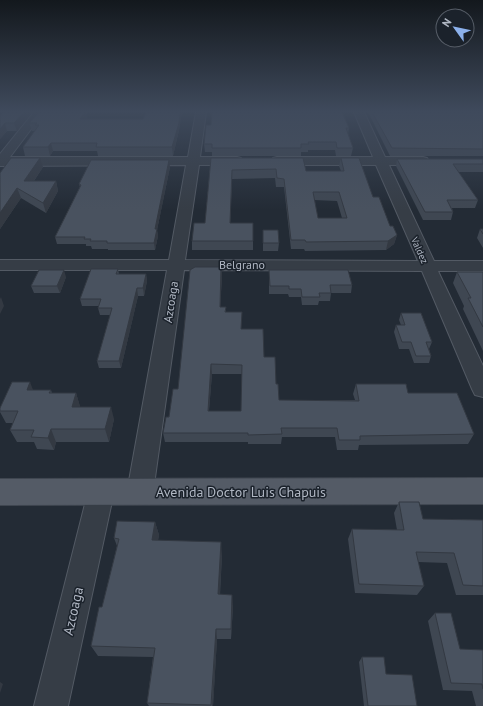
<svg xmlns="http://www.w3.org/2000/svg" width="483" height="706" viewBox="0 0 483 706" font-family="'PT Sans',sans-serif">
	<rect width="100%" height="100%" fill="#232b35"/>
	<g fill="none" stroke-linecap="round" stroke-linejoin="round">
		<defs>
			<path id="minor" d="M 34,112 L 44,112 L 10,157 L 188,157 L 196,112 L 206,112 L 200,157 L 237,157 L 241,158 L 243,161 L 241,164 L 237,165 L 199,165 L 185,260 L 418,261 L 376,165 L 277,165 L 273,164 L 271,161 L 273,158 L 277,157 L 373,157 L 354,112 L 364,112 L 385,157 L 423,157 L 427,158 L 429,161 L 427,164 L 423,165 L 389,165 L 434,261 L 483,261 L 483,271 L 438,271 L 483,366 L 483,397 L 475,395 L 472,389 L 422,271 L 184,270 L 153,492 L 149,500 L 140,504 L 131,500 L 127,492 L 167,270 L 0,270 L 0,260 L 169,260 L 186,165 L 0,166 L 0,154 Z
				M 101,480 L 110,484 L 114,492 L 68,706 L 34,706 L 88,492 L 92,484 Z"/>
			<path id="major" d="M 483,478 L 483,504 L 0,505 L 0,479 Z"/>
		</defs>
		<!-- minor casing -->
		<use href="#minor" stroke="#535a64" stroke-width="2"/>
		<!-- major casing -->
		<use href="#major" stroke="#3f4650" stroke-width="2"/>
		<!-- minor -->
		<use href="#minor" fill="#363d46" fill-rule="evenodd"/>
		<!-- major -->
		<use href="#major" fill="#545b66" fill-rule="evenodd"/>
	</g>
	<!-- wall -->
	<path fill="#3f4752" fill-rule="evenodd" d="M 32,112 L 17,131 L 7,131 L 0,139 L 0,116 Z
		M 39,112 L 88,112 L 86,115 L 87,118 L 86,119 L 143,119 L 146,112 L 182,112 L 179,130 L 173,156 L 98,156 L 97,151 L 53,151 L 50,156 L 25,156 L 23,147 L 35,131 L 32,131 L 29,123 Z
		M 212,112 L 343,112 L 343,113 L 349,128 L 348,134 L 353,148 L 351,156 L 336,156 L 335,150 L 308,150 L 308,152 L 301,152 L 301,156 L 212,156 L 212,152 L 205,152 L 204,144 L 211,125 Z
		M 368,112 L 483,112 L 483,156 L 390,156 Z
		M 211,158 L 306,171 L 341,171 L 339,166 L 341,158 L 373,197 L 390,226 L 397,235 L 394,244 L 386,250 L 305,251 L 304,249 L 291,249 L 284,187 L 276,187 L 275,178 L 232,179 L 230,223 L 253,241 L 253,250 L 192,250 L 192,241 L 205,223 ZM 314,200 L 337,201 L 342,218 L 318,218 Z
		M 397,159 L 483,159 L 483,172 L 458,172 L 478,200 L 475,208 L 452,208 L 453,212 L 451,220 L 423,220 L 396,166 Z
		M 43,167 L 34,181 L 56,181 L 58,191 L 46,213 L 21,198 L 0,229 L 0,173 Z
		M 170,167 L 157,230 L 158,236 L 155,250 L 108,250 L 108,249 L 92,249 L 91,246 L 86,246 L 86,244 L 57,244 L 55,237 L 80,187 L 79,184 Z
		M 480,229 L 483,229 L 483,248 L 477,238 Z
		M 263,230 L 279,243 L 278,251 L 263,251 Z
		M 221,267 L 222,276 L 220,307 L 226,307 L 226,312 L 241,329 L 264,357 L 276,384 L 279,400 L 355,400 L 353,394 L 356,384 L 408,393 L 474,434 L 468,444 L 359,445 L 358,450 L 337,450 L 335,437 L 282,437 L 281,444 L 248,444 L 248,442 L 165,442 L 163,433 L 178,389 ZM 212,374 L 242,374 L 241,411 L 209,411 Z
		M 118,269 L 119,274 L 146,274 L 147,281 L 144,296 L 138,296 L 121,368 L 99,368 L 97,361 L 110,315 L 100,315 L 98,308 L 99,306 L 82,306 L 80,299 Z
		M 269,270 L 352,285 L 351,293 L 331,293 L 330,301 L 319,301 L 318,305 L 302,305 L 301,297 L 289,297 L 288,294 L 269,294 Z
		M 457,272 L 483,272 L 483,351 L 463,309 L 464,306 L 453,283 Z
		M 66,277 L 60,293 L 34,293 L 31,286 Z
		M 401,313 L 432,342 L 429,349 L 431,356 L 429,363 L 414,363 L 409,349 L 399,349 L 394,332 L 396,325 L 401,325 L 399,320 Z
		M 33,390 L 51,390 L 52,393 L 76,393 L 80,407 L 114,419 L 109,442 L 56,442 L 54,450 L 37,449 L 34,442 L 17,442 L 10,430 L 13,423 L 6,423 L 0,412 L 0,408 Z
		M 399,502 L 423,519 L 483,520 L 483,595 L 456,595 L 447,563 L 418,562 L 424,586 L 417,595 L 355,593 L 348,539 L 352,529 L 397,530 L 394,513 Z
		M 155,522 L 159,535 L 158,540 L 222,555 L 220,595 L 233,606 L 231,639 L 217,639 L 213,706 L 149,706 L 147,703 L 153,657 L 98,656 L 91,646 L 102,607 L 117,546 L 114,538 Z
		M 435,613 L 460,649 L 483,650 L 483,706 L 476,706 L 472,691 L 443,690 L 428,621 Z
		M 362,657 L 386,674 L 417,706 L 364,706 L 359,662 Z"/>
	<!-- shaded-wall -->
	<path fill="#333942" d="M 24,112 L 32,112 L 17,131 L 14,123 Z
		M 83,112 L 88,112 L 86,115 L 87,118 L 82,127 L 80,119 Z
		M 180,112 L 182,112 L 179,130 L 173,156 L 172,147 Z
		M 5,123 L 7,131 L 0,139 L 0,129 Z
		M 51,143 L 53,151 L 50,156 L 48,147 Z
		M 40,158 L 43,167 L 27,191 L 24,181 Z
		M 169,160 L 170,167 L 157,230 L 158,236 L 155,250 L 154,243 L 155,229 Z
		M 232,170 L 232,179 L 230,232 L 230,223 Z
		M 56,181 L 58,191 L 46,213 L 43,203 Z
		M 17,188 L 21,198 L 0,229 L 0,213 Z
		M 397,235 L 394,244 L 386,250 L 388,241 Z
		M 221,267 L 222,276 L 220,316 L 220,307 Z
		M 64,270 L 66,277 L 60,293 L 57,286 Z
		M 146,274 L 147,281 L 144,296 L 143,288 Z
		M 137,288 L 138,296 L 121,368 L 119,361 Z
		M 1,297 L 4,306 L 0,314 L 0,299 Z
		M 211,364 L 212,374 L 208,420 L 208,411 Z
		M 30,382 L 35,395 L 27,390 Z
		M 76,393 L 80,406 L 77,419 L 72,407 Z
		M 111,407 L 114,419 L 109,442 L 105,429 Z
		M 51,429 L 56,442 L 54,450 L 48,438 Z
		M 155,522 L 159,535 L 156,553 L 152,540 Z
		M 221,542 L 222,555 L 219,606 L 218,594 Z
		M 232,595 L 233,606 L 231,639 L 231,629 Z
		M 216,629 L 217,639 L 213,706 L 212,706 Z
		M 0,682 L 3,684 L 0,693 Z"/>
	<!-- building -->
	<path fill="#49525f" stroke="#333942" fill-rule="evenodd" d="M 4,112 L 24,112 L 14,123 L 5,123 L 0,129 L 0,116 Z
		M 39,112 L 85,112 L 80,119 L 143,119 L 146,112 L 180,112 L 179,123 L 172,147 L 96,147 L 97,143 L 51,143 L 48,147 L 23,147 L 39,125 L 35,125 L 37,123 L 29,123 Z
		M 212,112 L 342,112 L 349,128 L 346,128 L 353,148 L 337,148 L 336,142 L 308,142 L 309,144 L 301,144 L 301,148 L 212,148 L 212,144 L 204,144 L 206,125 L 211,125 Z
		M 372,112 L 483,112 L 483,149 L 392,148 Z
		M 11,158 L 40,158 L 24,181 L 56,181 L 43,203 L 17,188 L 0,213 L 0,173 Z
		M 211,158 L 303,158 L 306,171 L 344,171 L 341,158 L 359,158 L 373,197 L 379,197 L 390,226 L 393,226 L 397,235 L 388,241 L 306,242 L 305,240 L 291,240 L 284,179 L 277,178 L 276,169 L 232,170 L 230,223 L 253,223 L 253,241 L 192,241 L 194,223 L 205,223 ZM 313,192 L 339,192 L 347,218 L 318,218 Z
		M 397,159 L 483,159 L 483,164 L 453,164 L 478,200 L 447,200 L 453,212 L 425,212 Z
		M 91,160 L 169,160 L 155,229 L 157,229 L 154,243 L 107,243 L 107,241 L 90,241 L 91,239 L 84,239 L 85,237 L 55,237 L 81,185 L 79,184 Z
		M 480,229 L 483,229 L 483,234 Z
		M 263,230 L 278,230 L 279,243 L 263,243 Z
		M 195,267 L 221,267 L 220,307 L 226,307 L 225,312 L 242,312 L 241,329 L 263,329 L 264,357 L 275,357 L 276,384 L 278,384 L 279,400 L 359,401 L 356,384 L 406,384 L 408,393 L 457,393 L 474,434 L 360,436 L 360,440 L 339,440 L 337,428 L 281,428 L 282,434 L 248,435 L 248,433 L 163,433 L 166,417 L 169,417 L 173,389 L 178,389 L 190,270 ZM 211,364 L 242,365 L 241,411 L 208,411 Z
		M 91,269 L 118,269 L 116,274 L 146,274 L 143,288 L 137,288 L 119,361 L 97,361 L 112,308 L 98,308 L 101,299 L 80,299 Z
		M 39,270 L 64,270 L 57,286 L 31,286 Z
		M 269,270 L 348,270 L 352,285 L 330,285 L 331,293 L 319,293 L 320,297 L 302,297 L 301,289 L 289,289 L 289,286 L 270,286 Z
		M 457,272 L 483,272 L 483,327 L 468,298 L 471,298 Z
		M 401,313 L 421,313 L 432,342 L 426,342 L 431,356 L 416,356 L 411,342 L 402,342 L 396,325 L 405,325 Z
		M 12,382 L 30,382 L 27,390 L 51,390 L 49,393 L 76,393 L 72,407 L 111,407 L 105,429 L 51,429 L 48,438 L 31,437 L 34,430 L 10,430 L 18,411 L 0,411 L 0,408 Z
		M 399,502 L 419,502 L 423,519 L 483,520 L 483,586 L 463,585 L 454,553 L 416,552 L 424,586 L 359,584 L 352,529 L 404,530 Z
		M 117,521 L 155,522 L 152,540 L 221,542 L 218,594 L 232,595 L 231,629 L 216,629 L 211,705 L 147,703 L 155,648 L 91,646 L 99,607 L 102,607 L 119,539 L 114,538 Z
		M 435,613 L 451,613 L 460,649 L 483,650 L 483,689 L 482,684 L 451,683 Z
		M 362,657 L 384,657 L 386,674 L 412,675 L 417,706 L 368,706 Z"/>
	<!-- sky -->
	<linearGradient id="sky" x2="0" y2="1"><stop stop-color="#13181d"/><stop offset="0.53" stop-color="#3f4a5c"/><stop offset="1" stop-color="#3f4a5c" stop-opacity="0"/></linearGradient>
	<rect width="483" height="210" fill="url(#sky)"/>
	<g text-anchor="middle" stroke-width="3" stroke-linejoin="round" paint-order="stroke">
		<!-- far-street labels -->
		<g font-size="10" fill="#b0b7c3" stroke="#1b222b">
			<text transform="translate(420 250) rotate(66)" y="4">Valdez</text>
		</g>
		<!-- street labels -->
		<g font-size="12" fill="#b0b7c3" stroke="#1b222b">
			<text x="242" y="269">Belgrano</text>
			<text transform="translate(171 302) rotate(-81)" y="4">Azcoaga</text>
		</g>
		<!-- near-street labels -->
		<g font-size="14" fill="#b0b7c3" stroke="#1b222b">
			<text x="241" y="497">Avenida Doctor Luis Chapuis</text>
			<text transform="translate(73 611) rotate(-77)" y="5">Azcoaga</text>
		</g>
	</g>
	<!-- north arrow -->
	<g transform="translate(455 28) rotate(303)"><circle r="19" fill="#1b222b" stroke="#575e68"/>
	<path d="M0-3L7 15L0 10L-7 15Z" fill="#8cb1ec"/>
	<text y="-6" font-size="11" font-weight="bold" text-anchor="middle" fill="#b0b7c3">N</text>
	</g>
</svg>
